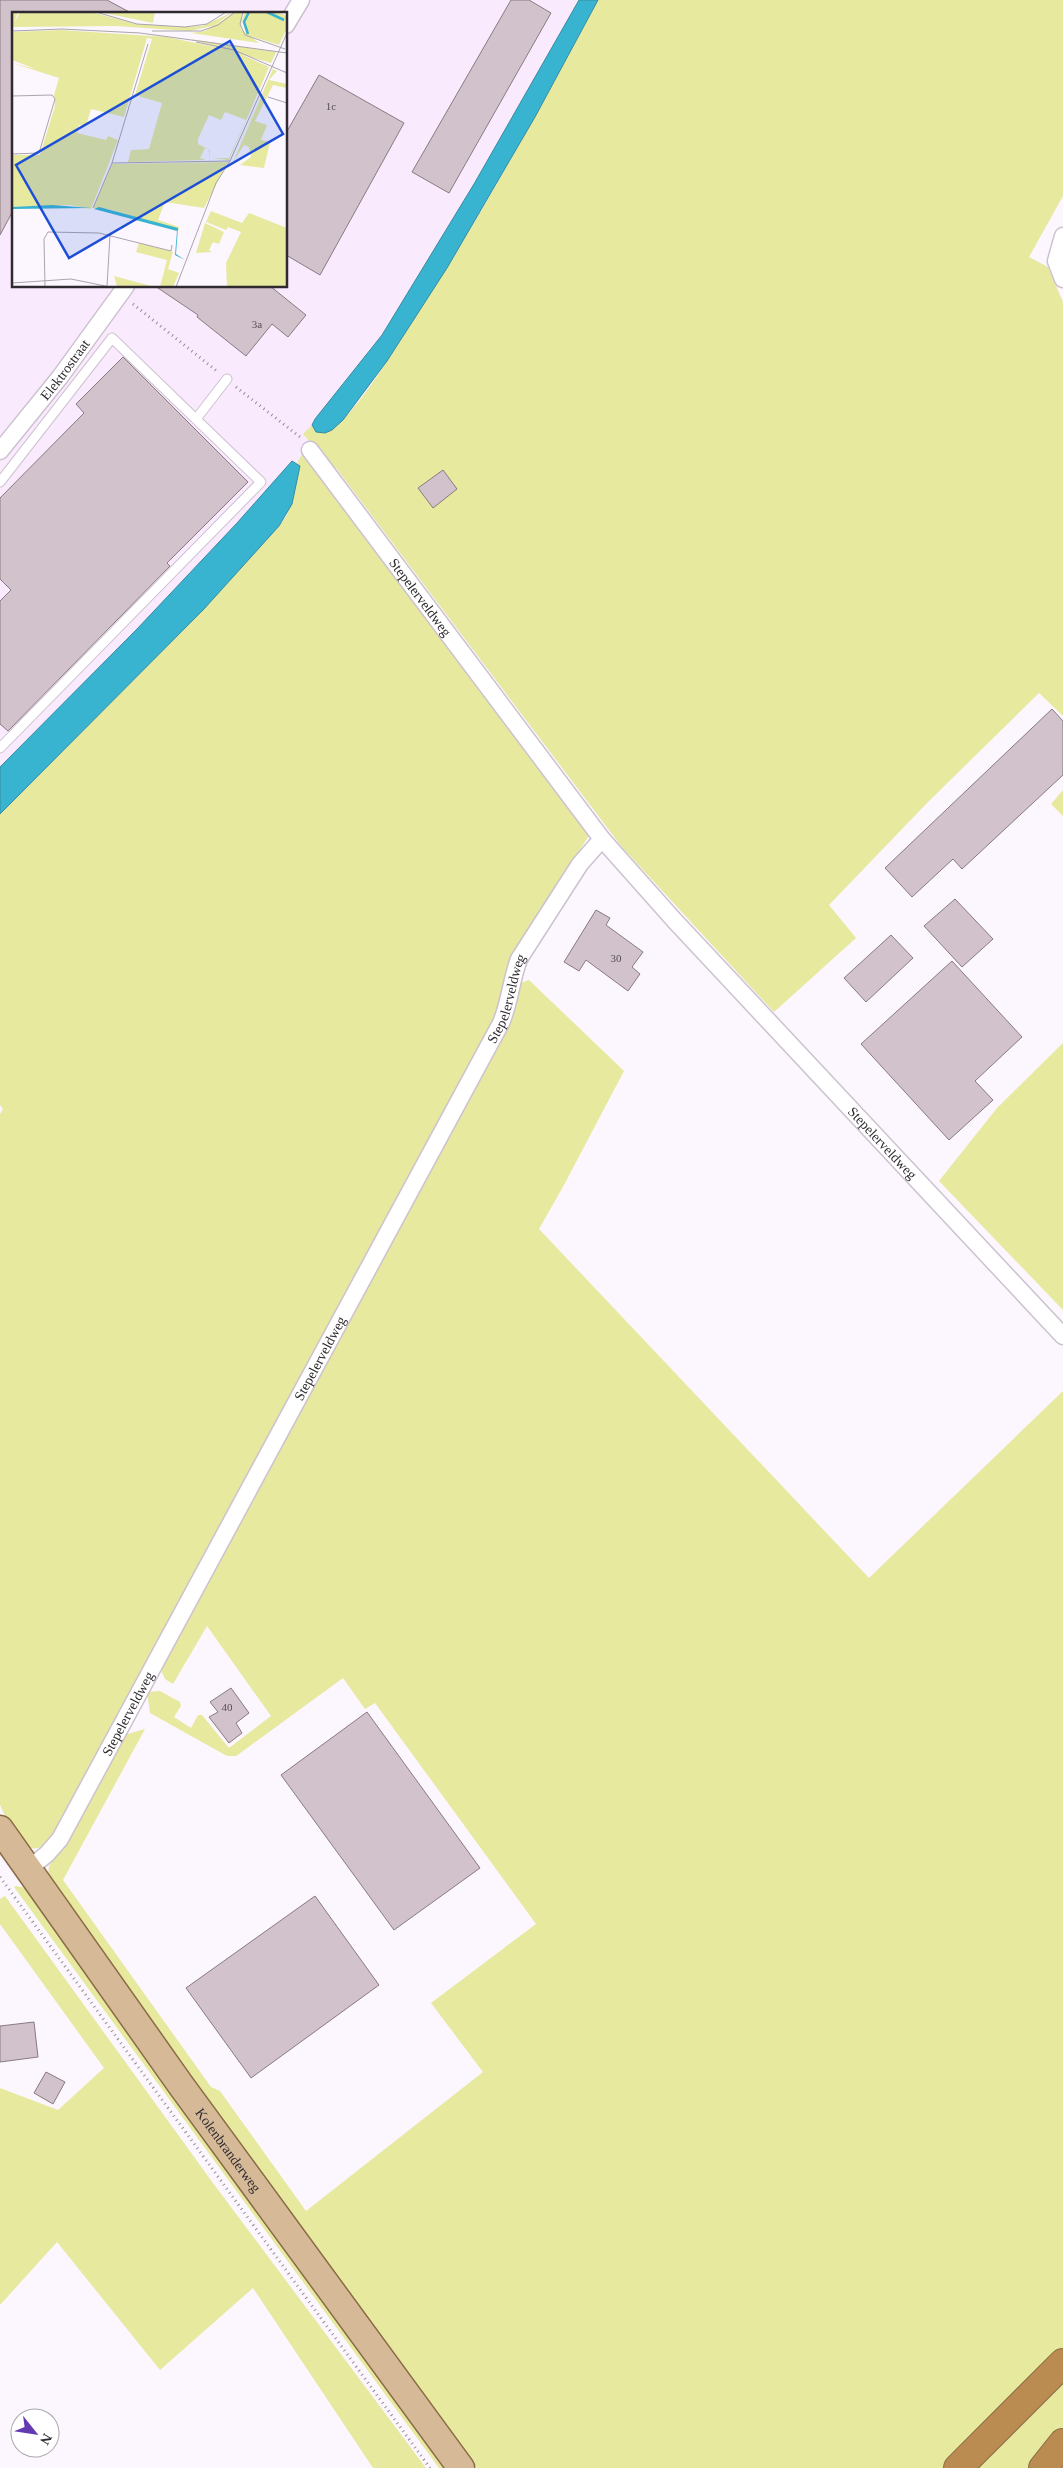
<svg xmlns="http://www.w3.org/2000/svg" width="1063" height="2468" viewBox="0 0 1063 2468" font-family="'Times New Roman',serif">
	<rect width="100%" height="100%" fill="#fcf6fe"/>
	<!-- built -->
	<path fill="#faeafe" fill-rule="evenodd" d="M 0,0 L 593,0 L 383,348 L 205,589 L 0,784 ZM 14,14 L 286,14 L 286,286 L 14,286 Z"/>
	<!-- green -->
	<path fill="#e6e99e" d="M 598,0 L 1063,0 L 1063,196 L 1029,257 L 1048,267 L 1063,302 L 1063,716 L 1039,693 L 927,803 L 829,905 L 856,938 L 774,1012 L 621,846 L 336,468 L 333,468 L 303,434 L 312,425 L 313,429 L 332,430 C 366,400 392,352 417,314 C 483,213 541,107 598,0 Z
		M 304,451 L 590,834 L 521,942 L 492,1027 L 60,1827 C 56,1832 52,1840 48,1843 C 23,1863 8,1822 0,1805 L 0,1114 L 3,1109 L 0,1105 L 0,814 L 204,609 L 279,526 L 287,515 L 300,466 L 297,463 Z
		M 1063,790 L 1063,816 L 1051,804 Z
		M 529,980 L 624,1071 L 564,1185 L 539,1229 L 869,1578 L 1063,1391 L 1063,2355 L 950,2468 L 477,2468 L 330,2273 L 48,1875 L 49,1866 L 64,1844 L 124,1735 L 145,1729 L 63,1880 L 211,2087 L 220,2091 L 306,2211 L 483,2072 L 431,2003 L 536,1924 L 375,1703 L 365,1709 L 343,1678 L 236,1756 L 227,1756 L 150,1713 L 147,1692 L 160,1691 L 180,1702 L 181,1706 L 174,1717 L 191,1728 L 198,1715 L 202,1715 L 229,1748 L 271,1716 L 207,1626 L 173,1684 L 165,1679 L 160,1668 L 505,1032 L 512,1017 L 521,983 Z
		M 1063,1043 L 1063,1310 L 939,1181 L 997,1108 Z
		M 16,1886 L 26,1888 L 450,2468 L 439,2468 L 14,1887 Z
		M 5,1896 L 213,2183 L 426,2468 L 373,2468 L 253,2288 L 160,2370 L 57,2242 L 0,2305 L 0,2088 L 58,2110 L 104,2068 L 0,1924 L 0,1899 Z
		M 1063,2372 L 1063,2427 L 1030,2468 L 967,2468 Z"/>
	<!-- water -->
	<path fill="#39b4d0" stroke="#368ba0" d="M 579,0 L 598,0 L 535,117 L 447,268 L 387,361 L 343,420 L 332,430 L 325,433 L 316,432 L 312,425 L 315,419 L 382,335 L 474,184 Z
		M 292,461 L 300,466 L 292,504 L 279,526 L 204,609 L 0,814 L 0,767 L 136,630 L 237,523 Z"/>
	<!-- building -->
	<path fill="#d2c2cb" stroke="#897a82" d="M 0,0 L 107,0 L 133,14 L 14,14 L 14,209 L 0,235 Z
		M 511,0 L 529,0 L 551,13 L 449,193 L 412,172 Z
		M 319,75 L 404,123 L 320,275 L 286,255 L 286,133 Z
		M 155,286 L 270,286 L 306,315 L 288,337 L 272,324 L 246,356 L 197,317 L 198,315 Z
		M 123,357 L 248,482 L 167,563 L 170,566 L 8,731 L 0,724 L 0,601 L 11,590 L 0,579 L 0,498 L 84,413 L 76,404 Z
		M 443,470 L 457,489 L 433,508 L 418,488 Z
		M 1052,709 L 1063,721 L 1063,775 L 962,869 L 953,859 L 912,897 L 885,868 Z
		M 955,899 L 993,939 L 962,967 L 924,926 Z
		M 596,910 L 610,918 L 606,925 L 643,952 L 632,967 L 640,974 L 628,991 L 586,960 L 579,971 L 564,962 Z
		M 891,935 L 913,958 L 866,1002 L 844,978 Z
		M 952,961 L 1022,1037 L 975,1081 L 993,1100 L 949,1140 L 861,1044 Z
		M 231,1688 L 249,1713 L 236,1723 L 242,1733 L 229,1743 L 209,1717 L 218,1712 L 210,1702 Z
		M 367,1712 L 480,1868 L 394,1930 L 281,1775 Z
		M 315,1896 L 379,1985 L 251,2078 L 186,1988 Z
		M 34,2022 L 38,2057 L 0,2062 L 0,2026 Z
		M 46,2072 L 65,2082 L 53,2104 L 34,2093 Z"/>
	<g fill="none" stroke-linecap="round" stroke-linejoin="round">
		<defs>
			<path id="lane" d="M 196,419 L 227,379
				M 0,482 L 112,338 L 261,482 L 0,748"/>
			<g id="street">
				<path d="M 286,25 L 301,0"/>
				<path d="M 1063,236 L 1056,261 L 1063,279"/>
				<path id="s1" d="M 310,450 L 602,839 L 674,920 L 1063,1336"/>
				<path id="s2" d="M 0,451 L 60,377 L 126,286"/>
				<path id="s3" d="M 27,1870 L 47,1854 L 60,1839 L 501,1023 C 510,1002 511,980 519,959 L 580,864 L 602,839"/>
			</g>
			<g id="primary">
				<path id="s4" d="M 0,1829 L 180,2084 L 461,2468"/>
			</g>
			<path id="highway" d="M 958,2468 L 1063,2363
				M 1043,2468 L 1063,2443"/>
		</defs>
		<!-- lane casing -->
		<use href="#lane" stroke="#cdc2d0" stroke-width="11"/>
		<!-- street casing -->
		<use href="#street" stroke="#cdc2d0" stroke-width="19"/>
		<!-- primary casing -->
		<use href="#primary" stroke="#8a6a46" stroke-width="29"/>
		<!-- highway casing -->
		<use href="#highway" stroke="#8a6a46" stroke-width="30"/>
		<!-- path -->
		<path stroke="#938e94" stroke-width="3" stroke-dasharray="1 4" stroke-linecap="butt" d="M 133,304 L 218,372
			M 236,387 L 300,437
			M 0,1877 L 430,2468"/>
		<!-- lane -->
		<use href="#lane" stroke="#fff" stroke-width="9"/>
		<!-- street -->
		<use href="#street" stroke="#fff" stroke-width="16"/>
		<!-- primary -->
		<use href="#primary" stroke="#d6ba97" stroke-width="26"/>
		<!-- highway -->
		<use href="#highway" stroke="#bb8c52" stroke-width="28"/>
	</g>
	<g text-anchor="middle" stroke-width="4" stroke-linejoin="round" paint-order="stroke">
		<!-- number labels -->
		<g font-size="11" fill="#575056">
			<text x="331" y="110">1c</text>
			<text x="257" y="328">3a</text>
			<text x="616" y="962">30</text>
			<text x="227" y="1711">40</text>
		</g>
		<!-- street labels -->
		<g font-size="14" fill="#2e2a2f" stroke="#fff">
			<text dy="5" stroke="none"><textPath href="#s2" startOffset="104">Elektrostraat</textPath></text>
			<text dy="5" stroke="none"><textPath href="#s1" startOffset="184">Stepelerveldweg</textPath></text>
			<text dy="5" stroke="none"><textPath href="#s3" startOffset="998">Stepelerveldweg</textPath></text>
			<text dy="5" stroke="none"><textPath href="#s1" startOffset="900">Stepelerveldweg</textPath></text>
			<text dy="5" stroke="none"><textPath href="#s3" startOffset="592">Stepelerveldweg</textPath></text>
			<text dy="5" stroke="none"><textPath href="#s3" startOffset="188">Stepelerveldweg</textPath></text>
			<text dy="5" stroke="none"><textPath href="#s4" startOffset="394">Kolenbranderweg</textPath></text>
		</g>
	</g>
	<!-- overview -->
	<g transform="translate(12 12)">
		<rect width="275" height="275" fill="#fcf6fe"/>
		<path d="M 0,0 L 6,0 L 2,11 L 8,0 L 79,0 L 124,12 L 173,15 L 190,14 L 221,0 L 201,14 L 177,19 L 104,14 L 0,15 ZM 87,0 L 143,0 L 141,11 ZM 224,0 L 230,0 L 229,17 L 247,31 L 179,21 L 193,19 ZM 233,0 L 265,0 L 275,4 L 275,16 L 267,33 L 235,23 L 230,8 ZM 49,18 L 155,25 L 222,39 L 257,55 L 217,148 L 200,146 L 217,146 L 234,108 L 213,100 L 209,108 L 197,103 L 186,127 L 186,132 L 198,138 L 197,148 L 197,138 L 193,136 L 188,146 L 194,148 L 116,150 L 119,138 L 137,137 L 150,91 L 123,83 L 140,27 L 135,26 L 112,105 L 79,97 L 74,114 L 67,113 L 65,121 L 94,128 L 96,124 L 106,128 L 79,197 L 58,193 L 0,195 L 0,143 L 28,143 L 43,94 L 42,83 L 47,66 L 0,51 L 24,57 L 0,48 L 0,20 ZM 178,27 L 264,40 L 259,51 ZM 261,57 L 265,59 L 257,68 L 275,72 L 275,76 L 261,73 L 243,109 L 255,113 L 249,128 L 258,130 L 252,156 L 228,153 L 239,145 L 237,135 L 232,133 L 221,150 L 255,72 L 220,149 ZM 216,150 L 192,196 L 153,190 L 146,208 L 167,215 L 167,218 L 96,197 L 81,196 L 100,152 ZM 199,199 L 230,211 L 237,201 L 275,216 L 275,275 L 215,275 L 214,251 L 229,220 L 216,215 L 214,218 L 194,210 ZM 193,211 L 212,220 L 207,232 L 201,230 L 197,238 L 200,240 L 184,241 ZM 127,231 L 161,240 L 156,257 L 167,261 L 161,275 L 148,275 L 155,248 L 124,240 ZM 102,264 L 143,275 L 109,275 L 105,274 Z" fill="#e6e99e"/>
		<path d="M 40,193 L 79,196 L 0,197 L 0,195 ZM 87,195 L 166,216 L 164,242 L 173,248 L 163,243 L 165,219 L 82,197 Z" fill="#39b4d0"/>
		<path fill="none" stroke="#39b4d0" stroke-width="2.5" d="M 255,0 L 272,8M 236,22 L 232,10 L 237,0"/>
		<path fill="none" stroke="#aaa4ab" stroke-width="1" d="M 84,0 L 125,12 L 173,15 L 195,12 L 214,0M 231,0 L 228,12 L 233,23 L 273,37M 0,19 L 50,17 L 128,21 L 275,41M 140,19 L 189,19 L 206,13 L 223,0M 184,30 L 222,38 L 275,61M 0,84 L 40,83 L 43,87 L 27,141 L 0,142M 256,85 L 275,91M 100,151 L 218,149M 81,196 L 100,151 L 136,32M 0,271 L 59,267 L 98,275M 95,274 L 98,223M 33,275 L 32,227 L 36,220 L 87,221 L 159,239 L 160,233M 164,275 L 204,171 L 218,149 L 275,21"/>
		<path fill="#1d4ed8" fill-opacity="0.15" stroke="#1d4ed8" stroke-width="2.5" d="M 218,29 L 271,122 L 57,246 L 4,153 Z"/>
		<rect width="275" height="275" fill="none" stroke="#2e2a2f" stroke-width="2.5"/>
	</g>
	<!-- north arrow -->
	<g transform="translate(35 2433) rotate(120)"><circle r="24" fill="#ffffff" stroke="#abaaac"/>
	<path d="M0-4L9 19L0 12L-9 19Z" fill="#633ab1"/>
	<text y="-8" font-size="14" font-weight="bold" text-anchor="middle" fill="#2e2a2f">N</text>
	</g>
</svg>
